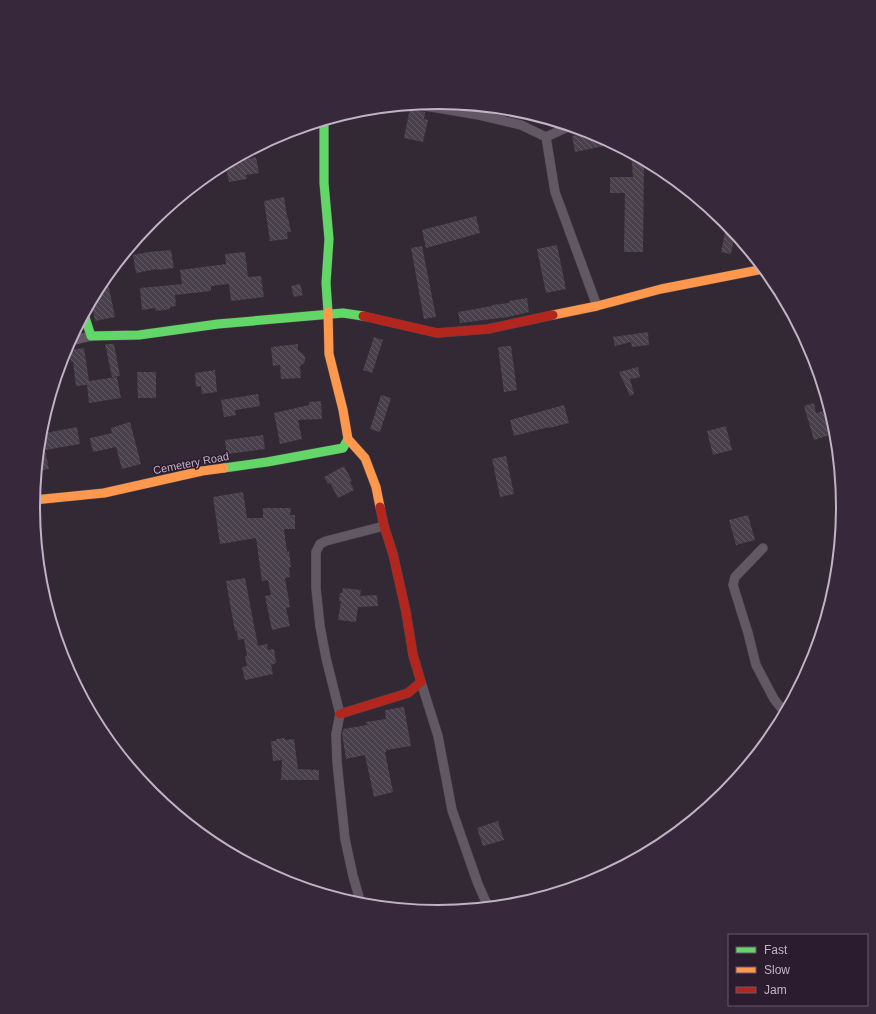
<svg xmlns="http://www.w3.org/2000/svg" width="876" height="1014" viewBox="0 0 876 1014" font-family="Arial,sans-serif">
	<defs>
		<pattern id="building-back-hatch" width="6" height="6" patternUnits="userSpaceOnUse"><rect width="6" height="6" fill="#48404a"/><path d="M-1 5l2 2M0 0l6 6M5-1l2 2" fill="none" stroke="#615963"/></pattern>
	</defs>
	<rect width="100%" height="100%" fill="#322935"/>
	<!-- building -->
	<path fill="url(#building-back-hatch)" d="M 410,108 L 413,110 L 425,112 L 424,119 L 428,120 L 423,142 L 404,138 Z
		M 592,132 L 614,144 L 575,152 L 572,136 Z
		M 631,153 L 644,160 L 643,252 L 624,252 L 625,193 L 610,193 L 610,177 L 633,177 Z
		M 256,157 L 259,173 L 246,175 L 247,179 L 229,182 L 225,164 Z
		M 284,197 L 287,217 L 288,217 L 291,232 L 287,232 L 288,239 L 270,241 L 264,201 Z
		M 476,216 L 480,233 L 426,248 L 422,230 Z
		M 727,223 L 734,232 L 733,244 L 731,254 L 721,252 Z
		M 557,245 L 566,289 L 546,293 L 537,249 Z
		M 422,246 L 436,317 L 424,319 L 411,248 Z
		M 171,250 L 174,268 L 157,270 L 157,269 L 136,273 L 133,255 L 148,252 Z
		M 245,252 L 248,277 L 261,276 L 264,297 L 231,301 L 229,284 L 211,286 L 211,291 L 175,295 L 176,306 L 170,307 L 170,309 L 156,311 L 155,308 L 142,310 L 140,288 L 182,284 L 180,270 L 226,264 L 225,254 Z
		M 108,283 L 115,317 L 95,321 L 91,301 L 100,284 Z
		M 300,284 L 303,295 L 294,297 L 291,286 Z
		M 527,298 L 529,312 L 508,317 L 460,323 L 458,312 L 492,306 L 492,305 L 509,303 L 509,301 Z
		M 648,332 L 649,345 L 632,347 L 631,342 L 615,346 L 613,337 Z
		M 374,337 L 383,340 L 372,373 L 363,370 Z
		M 105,344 L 114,344 L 120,376 L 112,377 Z
		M 298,344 L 298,350 L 303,354 L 305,357 L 305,361 L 303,364 L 300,366 L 301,378 L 281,379 L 280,365 L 273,366 L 271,347 Z
		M 511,346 L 517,390 L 504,392 L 498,347 Z
		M 84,348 L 89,381 L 117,377 L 121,398 L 89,403 L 87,385 L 76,386 L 73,361 L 71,362 L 70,350 Z
		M 638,367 L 640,377 L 632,379 L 630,378 L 634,394 L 630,396 L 619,372 Z
		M 215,370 L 217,392 L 202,394 L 201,386 L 196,387 L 195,373 Z
		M 137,372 L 156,372 L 156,398 L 138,398 Z
		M 258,394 L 260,406 L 235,410 L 236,415 L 224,417 L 221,400 Z
		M 381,395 L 391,398 L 380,432 L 370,429 Z
		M 321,401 L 322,419 L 298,420 L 302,439 L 280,444 L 274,413 L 309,405 L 309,402 Z
		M 814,403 L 816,413 L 826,410 L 833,434 L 814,440 L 804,406 Z
		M 564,405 L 569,423 L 549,428 L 549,427 L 514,436 L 510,420 Z
		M 130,422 L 141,464 L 122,469 L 116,447 L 93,452 L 90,438 L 112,433 L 111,428 Z
		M 726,426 L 732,450 L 713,455 L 707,431 Z
		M 77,427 L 80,444 L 45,450 L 49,469 L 37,471 L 40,434 Z
		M 263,435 L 265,449 L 227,454 L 225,440 Z
		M 506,456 L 514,494 L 500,497 L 492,459 Z
		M 344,466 L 352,481 L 350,482 L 354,490 L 338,498 L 330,483 L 328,484 L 324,477 Z
		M 243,492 L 247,518 L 263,518 L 263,508 L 291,508 L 290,515 L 295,515 L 295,529 L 284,529 L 287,552 L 289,551 L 291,567 L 289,567 L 290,577 L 285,578 L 290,607 L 286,608 L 290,626 L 272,630 L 265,596 L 271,595 L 268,580 L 262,581 L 256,538 L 220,544 L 213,497 Z
		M 748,515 L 755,540 L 736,545 L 729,520 Z
		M 245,578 L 258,646 L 267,644 L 268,650 L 274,649 L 276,663 L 271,665 L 273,674 L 245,680 L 242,667 L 247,666 L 245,656 L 247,656 L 244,639 L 238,640 L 237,631 L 235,631 L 226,581 Z
		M 343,588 L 361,590 L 360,596 L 377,595 L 378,606 L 358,607 L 356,622 L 338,620 L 341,601 L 339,601 L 340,593 L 342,593 Z
		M 404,707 L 411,746 L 386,750 L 386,752 L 385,752 L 393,792 L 374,797 L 365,755 L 346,759 L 342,734 L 343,729 L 367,725 L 366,722 L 386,719 L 385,710 Z
		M 285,738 L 285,740 L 294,739 L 298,769 L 319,770 L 319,780 L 281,780 L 282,760 L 273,761 L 271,741 L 276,741 L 276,739 Z
		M 498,821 L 504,840 L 483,846 L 477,828 Z"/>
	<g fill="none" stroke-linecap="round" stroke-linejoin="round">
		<defs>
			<path id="street" d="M 414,104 L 479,115 L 521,125 L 546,137 L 555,192 L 597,306
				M 546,137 L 570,126
				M 70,341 L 91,336
				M 763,548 L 735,577 L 733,585 L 748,633 L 756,665 L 774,699 L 785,713
				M 421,682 L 438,736 L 452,810 L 478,884 L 486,902 L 489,907
				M 361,904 L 353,876 L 345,839 L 337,762 L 336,734 L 340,714 L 326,658 L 320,626 L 316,588 L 316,552 L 320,544 L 326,541 L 384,526"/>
			<path id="fast" d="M 324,120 L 324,183 L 329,239 L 326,283 L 328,312
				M 84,314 L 91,336 L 139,335 L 218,324 L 343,313 L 363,316
				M 224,468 L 267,462 L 343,448 L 348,439"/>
			<path id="slow" d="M 328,312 L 329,354 L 343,410 L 348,439 L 365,458 L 376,487 L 380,507
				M 553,315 L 597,306 L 661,289 L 764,269
				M 34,500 L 104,493 L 202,471 L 224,468"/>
			<path id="jam" d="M 363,316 L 437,333 L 488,329 L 553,315
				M 340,714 L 408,693 L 421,682 L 413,655 L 406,612 L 393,554 L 384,526 L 380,507"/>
		</defs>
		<!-- street casing -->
		<use href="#street" stroke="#4c444e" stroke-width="10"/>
		<!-- fast casing -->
		<use href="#fast" stroke="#4c444e" stroke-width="10"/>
		<!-- slow casing -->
		<use href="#slow" stroke="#4c444e" stroke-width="10"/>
		<!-- jam casing -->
		<use href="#jam" stroke="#4c444e" stroke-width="10"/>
		<!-- street -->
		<use href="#street" stroke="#615863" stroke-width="9"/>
		<!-- fast -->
		<use href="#fast" stroke="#63d668" stroke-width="9"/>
		<!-- slow -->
		<use href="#slow" stroke="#ff974d" stroke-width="9"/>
		<!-- jam -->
		<use href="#jam" stroke="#b3261e" stroke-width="9"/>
	</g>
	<g text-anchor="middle" stroke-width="3" stroke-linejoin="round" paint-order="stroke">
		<!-- street labels -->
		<g font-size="11" fill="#c3b2c6" stroke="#2c1c2f">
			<text transform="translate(191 463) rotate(-11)" y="4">Cemetery Road</text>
		</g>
	</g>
	<!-- crop -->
	<path d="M0 0H876V1014H0ZM40 507a398 398 0 1 1 796 0a398 398 0 1 1-796 0Z" fill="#38283b" fill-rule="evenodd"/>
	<path fill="none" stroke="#c3b2c6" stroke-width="2" d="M40 507a398 398 0 1 1 796 0a398 398 0 1 1-796 0Z"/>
	<!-- legend -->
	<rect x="728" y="934" width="140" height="72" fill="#2c1c2f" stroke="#68586b"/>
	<rect x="736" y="947" width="20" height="6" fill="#63d668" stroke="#68586b"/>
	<text x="764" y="954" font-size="12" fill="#c3b2c6">Fast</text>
	<rect x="736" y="967" width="20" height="6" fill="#ff974d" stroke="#68586b"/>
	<text x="764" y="974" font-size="12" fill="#c3b2c6">Slow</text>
	<rect x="736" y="987" width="20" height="6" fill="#b3261e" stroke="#68586b"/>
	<text x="764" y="994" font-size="12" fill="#c3b2c6">Jam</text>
</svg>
